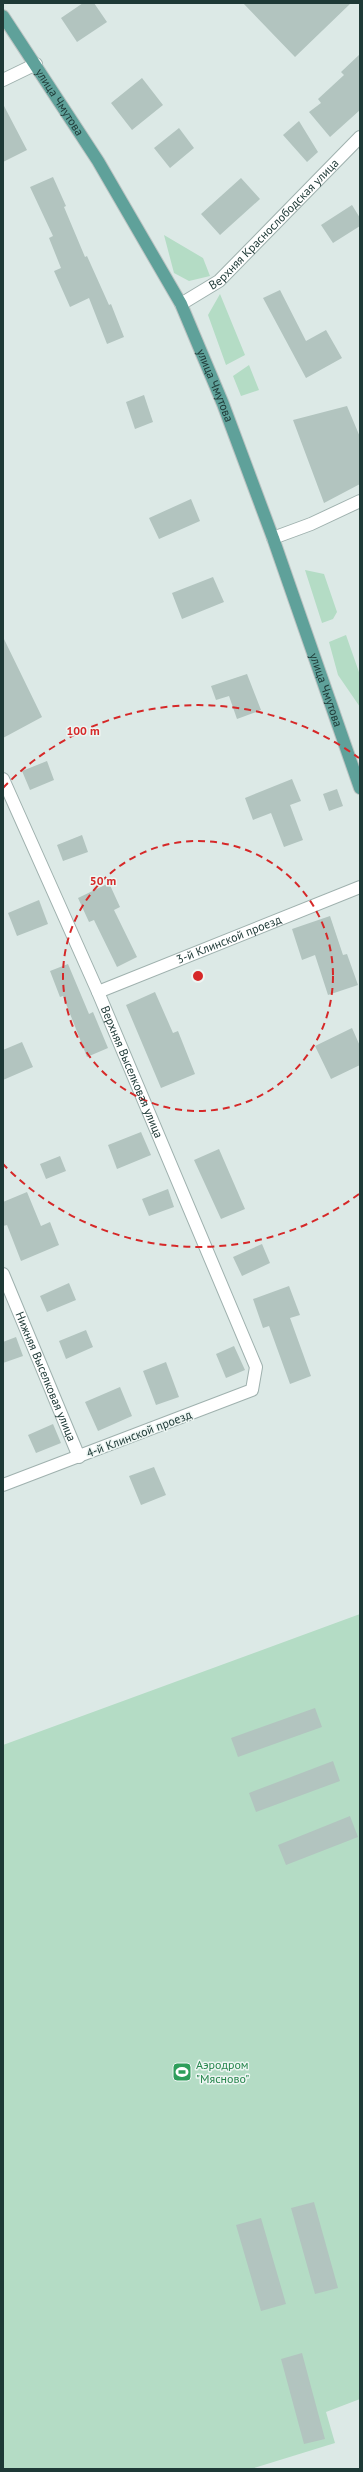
<svg xmlns="http://www.w3.org/2000/svg" width="363" height="2472" viewBox="0 0 363 2472" font-family="'PT Sans',sans-serif">
	<rect width="100%" height="100%" fill="#dce9e6"/>
	<!-- green -->
	<path fill="#b4dcc5" d="M 164,235 L 203,258 L 210,276 L 189,281 L 174,273 Z
		M 220,294 L 245,355 L 226,365 L 208,315 Z
		M 249,365 L 259,390 L 241,396 L 233,376 Z
		M 305,570 L 324,574 L 337,612 L 333,619 L 322,623 Z
		M 346,635 L 360,675 L 360,707 L 338,675 L 329,642 Z
		M 360,1614 L 360,2399 L 326,2412 L 335,2443 L 251,2469 L 3,2469 L 3,1745 Z"/>
	<!-- building -->
	<path fill="#b2c4bf" d="M 83,3 L 94,3 L 107,22 L 77,42 L 61,18 Z
		M 243,3 L 351,3 L 295,57 Z
		M 360,54 L 360,110 L 330,137 L 309,112 L 321,103 L 318,99 L 344,75 L 341,72 Z
		M 142,78 L 163,105 L 132,130 L 111,103 Z
		M 3,104 L 27,150 L 3,162 Z
		M 299,121 L 318,152 L 307,162 L 283,135 Z
		M 179,128 L 194,148 L 170,168 L 154,148 Z
		M 53,177 L 66,206 L 64,207 L 85,257 L 87,256 L 109,305 L 111,304 L 124,337 L 107,344 L 89,298 L 70,307 L 54,271 L 61,268 L 49,238 L 53,236 L 30,187 Z
		M 241,178 L 260,199 L 220,235 L 201,214 Z
		M 352,205 L 360,218 L 360,226 L 333,243 L 321,225 Z
		M 280,290 L 306,341 L 326,330 L 342,358 L 306,378 L 263,298 Z
		M 144,395 L 153,422 L 135,429 L 126,402 Z
		M 347,406 L 360,437 L 360,484 L 324,503 L 293,420 Z
		M 191,499 L 200,521 L 159,539 L 149,518 Z
		M 213,577 L 224,602 L 182,619 L 172,593 Z
		M 3,637 L 42,717 L 3,738 Z
		M 247,674 L 261,710 L 237,719 L 229,696 L 216,700 L 211,686 Z
		M 47,761 L 54,780 L 30,790 L 22,771 Z
		M 292,779 L 301,801 L 290,805 L 303,840 L 284,847 L 271,813 L 253,820 L 245,798 Z
		M 337,789 L 343,806 L 329,811 L 323,794 Z
		M 82,835 L 88,852 L 63,861 L 57,845 Z
		M 109,883 L 120,907 L 114,910 L 137,957 L 117,967 L 94,920 L 89,922 L 78,898 Z
		M 39,900 L 48,924 L 17,936 L 8,913 Z
		M 330,916 L 343,955 L 347,954 L 358,985 L 328,995 L 315,955 L 302,960 L 292,929 Z
		M 68,964 L 89,1014 L 93,1012 L 108,1048 L 87,1057 L 63,996 L 60,997 L 50,971 Z
		M 155,992 L 173,1033 L 178,1031 L 195,1074 L 161,1088 L 126,1005 Z
		M 352,1028 L 360,1046 L 360,1065 L 331,1079 L 315,1046 Z
		M 22,1042 L 33,1067 L 3,1080 L 3,1050 Z
		M 141,1132 L 151,1155 L 117,1169 L 108,1145 Z
		M 219,1149 L 245,1209 L 221,1219 L 194,1160 Z
		M 60,1156 L 66,1171 L 46,1179 L 40,1164 Z
		M 168,1189 L 174,1207 L 149,1216 L 142,1199 Z
		M 27,1192 L 41,1226 L 50,1222 L 59,1245 L 21,1261 L 7,1225 L 3,1226 L 3,1202 Z
		M 262,1244 L 270,1263 L 242,1276 L 233,1257 Z
		M 69,1283 L 76,1300 L 47,1312 L 40,1296 Z
		M 289,1286 L 300,1315 L 290,1318 L 311,1376 L 290,1384 L 269,1326 L 263,1328 L 253,1299 Z
		M 86,1330 L 93,1347 L 66,1359 L 59,1341 Z
		M 16,1337 L 23,1356 L 3,1363 L 3,1342 Z
		M 234,1346 L 245,1370 L 226,1378 L 216,1354 Z
		M 166,1362 L 179,1397 L 156,1405 L 143,1371 Z
		M 120,1387 L 132,1416 L 98,1431 L 85,1402 Z
		M 53,1424 L 61,1443 L 36,1453 L 28,1435 Z
		M 154,1467 L 166,1495 L 141,1505 L 129,1476 Z
		M 315,1708 L 322,1727 L 238,1757 L 231,1738 Z
		M 333,1761 L 340,1781 L 256,1812 L 249,1793 Z
		M 350,1816 L 358,1837 L 286,1865 L 278,1845 Z
		M 314,2202 L 338,2288 L 315,2294 L 291,2208 Z
		M 261,2218 L 286,2304 L 261,2311 L 236,2225 Z
		M 302,2353 L 325,2439 L 304,2444 L 281,2359 Z"/>
	<g fill="none" stroke-linecap="round" stroke-linejoin="round">
		<defs>
			<g id="minor">
				<path d="M 3,80 L 36,64"/>
				<path id="s1" d="M 181,304 L 219,281 L 360,137"/>
				<path d="M 273,538 L 311,524 L 360,501"/>
				<path id="s2" d="M 3,779 L 98,992 L 256,1367 L 252,1390 L 3,1485"/>
				<path id="s3" d="M 98,992 L 360,887"/>
				<path id="s4" d="M 3,1274 L 79,1457"/>
			</g>
			<g id="major">
				<path id="s5" d="M 3,16 L 98,161 L 181,304 L 223,404 L 273,538 L 360,788"/>
			</g>
		</defs>
		<!-- minor casing -->
		<use href="#minor" stroke="#9fb1ae" stroke-width="14"/>
		<!-- major casing -->
		<use href="#major" stroke="#bcc4c3" stroke-width="14"/>
		<!-- minor -->
		<use href="#minor" stroke="#fff" stroke-width="12"/>
		<!-- major -->
		<use href="#major" stroke="#5fa19a" stroke-width="12"/>
	</g>
	<!-- distance rings -->
	<g fill="none" stroke="#d62828" stroke-width="2" stroke-dasharray="7 5">
		<circle cx="198" cy="976" r="135"/>
		<path d="M359 1194A271 271 0 0 1 3 1164M3 788A271 271 0 0 1 359 758"/>
	</g>
	<!-- icons -->
	<defs>
		<symbol id="stadium-square" viewBox="-11 -11 22 22"><rect x="-9" y="-9" width="18" height="18" rx="4" fill="#2e9e5b" stroke="#edf6f3"/><path d="M0-5a6.5 5 0 1 0 0 10a6.5 5 0 1 0 0-10ZM-3.5-1.8h7v3.6h-7Z" fill="#fff"/></symbol>
	</defs>
	<g fill-rule="evenodd">
		<use href="#stadium-square" x="171" y="2061" width="22" height="22"/>
	</g>
	<g text-anchor="middle" stroke-width="3" stroke-linejoin="round" paint-order="stroke">
		<!-- street labels -->
		<g font-size="12" fill="#1e3936" stroke="#edf6f3">
			<text dy="4" stroke="none"><textPath href="#s5" startOffset="103">улица Чмутова</textPath></text>
			<text dy="4" stroke="none"><textPath href="#s1" startOffset="123">Верхняя Краснослободская улица</textPath></text>
			<text dy="4" stroke="none"><textPath href="#s5" startOffset="427">улица Чмутова</textPath></text>
			<text dy="4" stroke="none"><textPath href="#s5" startOffset="751">улица Чмутова</textPath></text>
			<text dy="4" stroke="none"><textPath href="#s3" startOffset="141">3-й Клинской проезд</textPath></text>
			<text dy="4" stroke="none"><textPath href="#s2" startOffset="320">Верхняя Выселковая улица</textPath></text>
			<text dy="4" stroke="none"><textPath href="#s4" startOffset="111">Нижняя Выселковая улица</textPath></text>
			<text transform="translate(139 1434) rotate(-21)" y="4">4-й Клинской проезд</text>
		</g>
		<!-- leisure labels -->
		<g font-size="12" fill="#27864d" stroke="#edf6f3" text-anchor="start">
			<text x="196" y="2069">Аэродром<tspan x="196" dy="14">"Мясново"</tspan></text>
		</g>
	</g>
	<circle cx="198" cy="976" r="6" fill="#d62828" stroke="#edf6f3" stroke-width="2"/>
	<g font-size="12" text-anchor="middle" font-weight="bold" fill="#d62828" stroke="#edf6f3" stroke-width="3" stroke-linejoin="round" paint-order="stroke">
		<text x="83" y="735">100 m</text>
		<text x="103" y="885">50 m</text>
	</g>
	<!-- border -->
	<rect width="363" height="2472" fill="none" stroke="#1e3936" stroke-width="8"/>
</svg>
